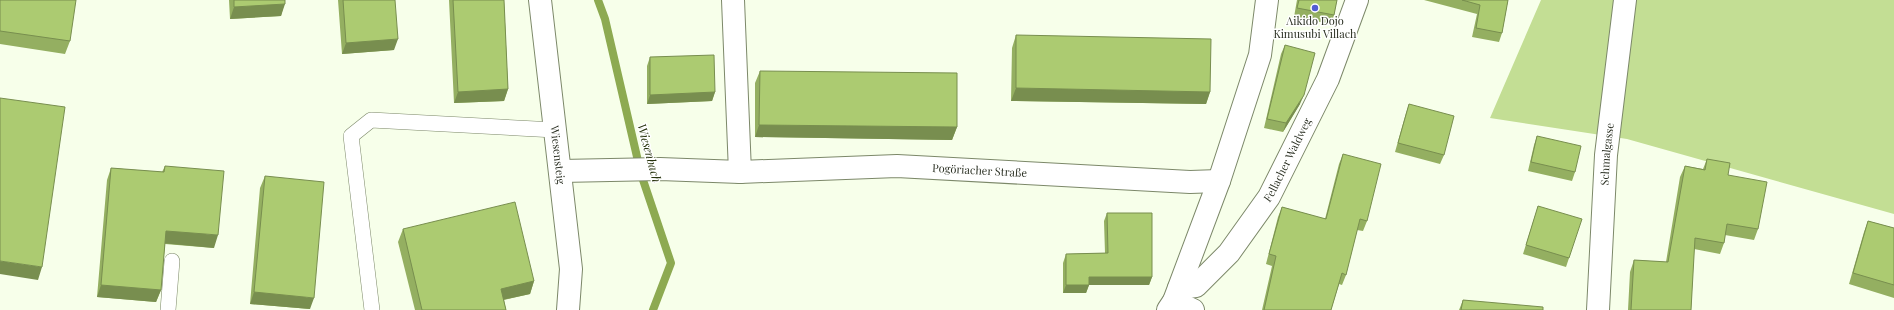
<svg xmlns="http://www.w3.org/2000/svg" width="1894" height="310" viewBox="0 0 1894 310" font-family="'Playfair Display',serif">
	<rect width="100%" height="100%" fill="#f7ffea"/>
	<!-- green -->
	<path fill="#c3de94" d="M 1541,0 L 1894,0 L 1894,214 L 1627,139 L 1490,118 Z"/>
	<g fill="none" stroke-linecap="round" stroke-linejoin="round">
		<!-- stream -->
		<path stroke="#8daa51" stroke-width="8" d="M 598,0 L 605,19 L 641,174 L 671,263 L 653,310"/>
		<defs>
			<path id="lane" d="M 168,310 L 172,261
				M 372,310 L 351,136 L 371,120 L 555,130"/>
			<g id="street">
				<path id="s1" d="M 540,0 L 571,269 L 568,310"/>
				<path d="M 733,0 L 740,172"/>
				<path id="s2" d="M 561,171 L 660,169 L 740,172 L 897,166 L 1190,182 L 1219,181"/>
				<path id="s3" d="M 1179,288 L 1196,286 L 1229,253 L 1269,197 L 1328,79 L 1357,0"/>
				<path d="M 1174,301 L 1193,310"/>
				<path d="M 1168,310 L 1174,301 L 1219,181 L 1260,55 L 1267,0"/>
				<path id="s4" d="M 1598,310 L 1606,155 L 1625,0"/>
			</g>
		</defs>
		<!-- lane casing -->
		<use href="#lane" stroke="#7c8869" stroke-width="16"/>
		<!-- street casing -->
		<use href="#street" stroke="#7c8869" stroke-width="24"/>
		<!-- lane -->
		<use href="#lane" stroke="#fff" stroke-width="15"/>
		<!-- street -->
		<use href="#street" stroke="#fff" stroke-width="22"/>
	</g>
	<!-- wall -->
	<path fill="#94af61" d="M 0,0 L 70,41 L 65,54 L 0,44 Z
		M 229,0 L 285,0 L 281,16 L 230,19 Z
		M 338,0 L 395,0 L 394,50 L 342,54 Z
		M 449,0 L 504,0 L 508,89 L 504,101 L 454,103 Z
		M 1297,0 L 1337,0 L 1334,15 L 1331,24 L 1294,17 Z
		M 1424,0 L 1508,0 L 1502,33 L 1499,42 L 1472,37 L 1477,14 Z
		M 1016,35 L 1210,92 L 1206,104 L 1011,101 L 1012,48 Z
		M 1285,45 L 1300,104 L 1283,132 L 1264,128 L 1281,54 Z
		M 650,57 L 715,92 L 712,101 L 647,104 L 647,66 Z
		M 760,71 L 957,127 L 952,140 L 755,137 L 755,83 Z
		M 1409,104 L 1444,155 L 1440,164 L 1395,152 L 1406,113 Z
		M 1537,136 L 1575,172 L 1572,181 L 1528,171 L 1534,145 Z
		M 1343,154 L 1367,221 L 1363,231 L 1357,230 L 1346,275 L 1342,285 L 1339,284 L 1331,310 L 1262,310 L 1272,266 L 1266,264 L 1278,217 L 1282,207 L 1325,219 L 1339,164 Z
		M 1707,159 L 1728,175 L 1758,229 L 1754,240 L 1725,235 L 1724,243 L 1720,254 L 1694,249 L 1691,310 L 1628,310 L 1630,272 L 1634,260 L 1666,262 L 1680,177 L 1685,166 L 1703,169 Z
		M 165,166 L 214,248 L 165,244 L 161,290 L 156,302 L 97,297 L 107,180 L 111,168 L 162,172 Z
		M 265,176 L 310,309 L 250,304 L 260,188 Z
		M 1538,206 L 1569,258 L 1566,267 L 1523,254 Z
		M 1107,213 L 1152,277 L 1149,285 L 1089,285 L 1086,293 L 1063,293 L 1063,263 L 1066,254 L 1105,253 L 1104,221 Z
		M 1868,221 L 1894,228 L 1894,298 L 1849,284 L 1864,232 Z
		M 403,229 L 534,281 L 530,294 L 504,300 L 506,310 L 415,310 L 398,242 Z
		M 1463,300 L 1543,310 L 1459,310 Z"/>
	<!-- shaded-wall -->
	<path fill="#788e4f" d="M 285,4 L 281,16 L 230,19 L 234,7 Z
		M 398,39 L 394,50 L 342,54 L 346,43 Z
		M 1016,88 L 1210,92 L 1206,104 L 1011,101 Z
		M 508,89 L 504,101 L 454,103 L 458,92 Z
		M 715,92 L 712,101 L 647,104 L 650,95 Z
		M 1304,95 L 1300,104 L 1283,132 L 1286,123 Z
		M 759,125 L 957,127 L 952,140 L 755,137 Z
		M 166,231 L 218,235 L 214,248 L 161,243 Z
		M 0,261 L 42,267 L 38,280 L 0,274 Z
		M 1089,277 L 1152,277 L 1149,285 L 1089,285 L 1086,293 L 1063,293 L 1066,285 Z
		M 534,281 L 530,294 L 497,301 L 501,289 Z
		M 101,285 L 161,290 L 156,302 L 97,297 Z
		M 254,292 L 314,298 L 310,309 L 250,304 Z"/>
	<!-- building -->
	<path fill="#accb71" stroke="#788e4f" d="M 0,0 L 76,0 L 70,41 L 0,31 Z
		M 234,0 L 285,0 L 285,4 L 234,7 Z
		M 343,0 L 395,0 L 398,39 L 346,43 Z
		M 453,0 L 504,0 L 508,89 L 458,92 Z
		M 1299,0 L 1337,0 L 1334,15 L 1297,8 Z
		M 1462,0 L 1508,0 L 1502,33 L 1476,28 L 1480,5 Z
		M 1016,35 L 1211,39 L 1210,92 L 1016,88 Z
		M 1285,45 L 1315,53 L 1304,95 L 1286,123 L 1267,119 Z
		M 714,55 L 715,92 L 650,95 L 650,57 Z
		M 760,71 L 957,73 L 957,127 L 759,125 Z
		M 0,98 L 65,107 L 42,267 L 0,261 Z
		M 1409,104 L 1454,116 L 1444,155 L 1398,143 Z
		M 1537,136 L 1581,146 L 1575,172 L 1531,162 Z
		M 1343,154 L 1381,164 L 1367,221 L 1360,219 L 1346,275 L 1342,273 L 1331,310 L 1264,310 L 1276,256 L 1269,254 L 1282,207 L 1326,219 Z
		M 1707,159 L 1730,163 L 1728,175 L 1767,182 L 1758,229 L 1727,224 L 1724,243 L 1695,238 L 1691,310 L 1631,310 L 1634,260 L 1668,262 L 1685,166 L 1705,170 Z
		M 165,166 L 224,171 L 218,235 L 166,231 L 161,290 L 101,285 L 111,168 L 164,172 Z
		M 265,176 L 324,182 L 314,298 L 254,292 Z
		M 515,202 L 534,281 L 501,289 L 506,310 L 422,310 L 403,229 Z
		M 1538,206 L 1582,219 L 1569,258 L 1526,245 Z
		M 1107,213 L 1152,213 L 1152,277 L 1089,277 L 1089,285 L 1066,285 L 1066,254 L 1108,253 Z
		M 1868,221 L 1894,228 L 1894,285 L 1853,273 Z
		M 1463,300 L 1543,307 L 1543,310 L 1461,310 Z"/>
	<!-- markers -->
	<circle fill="#525dd4" stroke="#fff" stroke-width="1.5" cx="1315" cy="8" r="4"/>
	<g text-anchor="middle" stroke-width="3" stroke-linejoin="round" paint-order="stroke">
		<!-- poi labels -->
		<g font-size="11" fill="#2b3023" stroke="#fff">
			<text x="1315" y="25">Aikido Dojo<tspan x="1315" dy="13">Kimusubi Villach</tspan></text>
		</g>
		<!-- street labels -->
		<g font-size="11" fill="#2b3023" stroke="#fff">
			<text dy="4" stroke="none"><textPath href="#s1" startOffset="156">Wiesensteig</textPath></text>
			<text dy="4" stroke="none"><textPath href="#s4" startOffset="156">Schmalgasse</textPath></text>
			<text dy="4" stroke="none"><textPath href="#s3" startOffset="174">Fellacher Waldweg</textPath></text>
			<text dy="4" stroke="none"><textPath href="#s2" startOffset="419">Pogöriacher Straße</textPath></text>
		</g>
		<!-- water labels -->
		<g font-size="12" font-style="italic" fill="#27330d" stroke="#fff">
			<text transform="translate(649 153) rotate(75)" y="4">Wiesenbach</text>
		</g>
	</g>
</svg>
